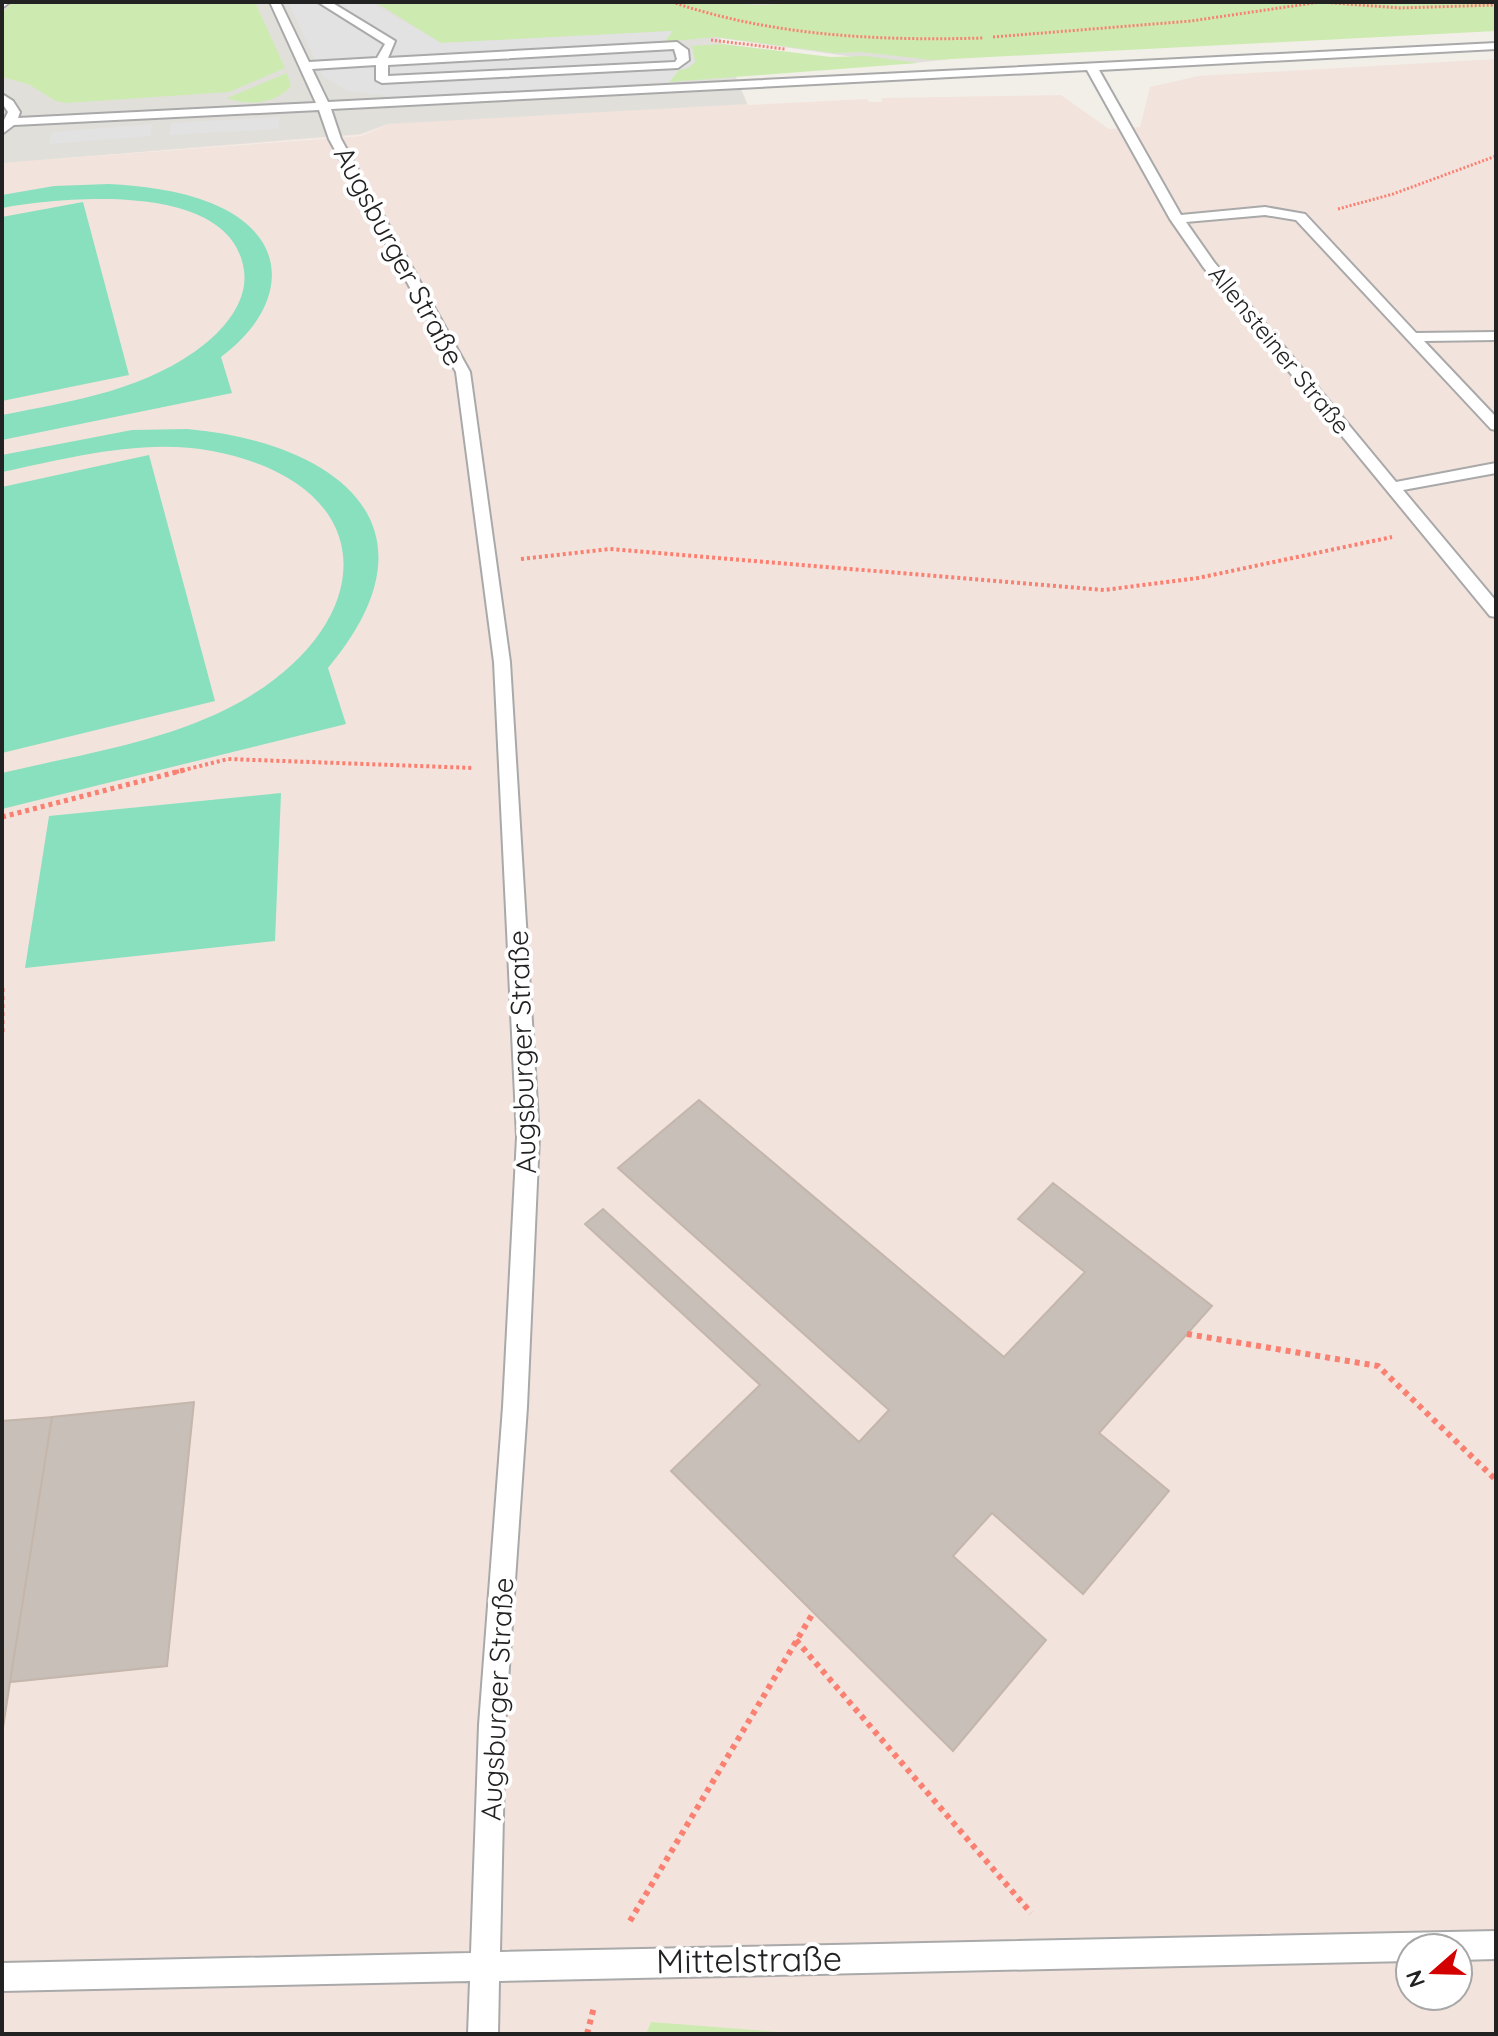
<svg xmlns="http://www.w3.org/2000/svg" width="1498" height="2036" viewBox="0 0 1498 2036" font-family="Quicksand,sans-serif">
	<rect width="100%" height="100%" fill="#f2efe9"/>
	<!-- military -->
	<path fill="#f3e3dd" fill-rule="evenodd" d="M 2,2 L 719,38 L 748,105 L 867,99 L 869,102 L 882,102 L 882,98 L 1061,95 L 1109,129 L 1140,127 L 1150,87 L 1198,76 L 1496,59 L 1496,2034 L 2,2034 ZM 389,125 L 361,136 L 28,161 L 360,135 ZM 1410,1948 L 1458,1948 L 1458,1996 L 1410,1996 Z"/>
	<!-- airport -->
	<path fill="#e1dfda" d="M 2,2 L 1496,2 L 904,64 L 720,38 L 747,104 L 387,124 L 360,134 L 2,163 Z"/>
	<!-- grass -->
	<path fill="#cdebb0" d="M 13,2 L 255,2 L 285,68 L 229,92 L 66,103 L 56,101 L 28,84 L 2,77 L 2,13 Z
		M 375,2 L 691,2 L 762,5 L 820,2 L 1496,2 L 1496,31 L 933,60 L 861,52 L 834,53 L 716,37 L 663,42 L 671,31 L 441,43 Z
		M 723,44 L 831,57 L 866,56 L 918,63 L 669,82 L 679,70 L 688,68 L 695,62 L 692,46 Z
		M 287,73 L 291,86 C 276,104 247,106 227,98 Z
		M 651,2022 L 805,2034 L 646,2034 Z"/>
	<!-- pitch -->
	<path fill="#88e0be" d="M 109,184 C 144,186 178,190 211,203 C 295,237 286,309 221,357 L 232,393 L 2,440 L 2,415 C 73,401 148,390 206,343 C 227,326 248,299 244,271 C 233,180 63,197 2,208 L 2,195 L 54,186 Z
		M 83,202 L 129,375 L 2,401 L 2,217 Z
		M 187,429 C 335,442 448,525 328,668 L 346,724 L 2,809 L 2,773 C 81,754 168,742 240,702 C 380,623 385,484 212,451 C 142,438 70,458 2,472 L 2,455 L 132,430 Z
		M 149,455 L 215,701 L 2,753 L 2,487 Z
		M 281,793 L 275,941 L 25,968 L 49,816 Z"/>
	<!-- parking -->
	<path fill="#e2e2e2" d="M 288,2 L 370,2 L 441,43 L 673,31 L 664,42 L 682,43 L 692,50 L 695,62 L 688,68 L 679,70 L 669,82 L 392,97 L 349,91 L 323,77 Z
		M 280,117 L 279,129 L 170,135 L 171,123 Z
		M 152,124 L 151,136 L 49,144 L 52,132 Z"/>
	<!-- building -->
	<path fill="#c7bfb8" stroke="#c4b6ab" stroke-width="2" d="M 699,1100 L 1004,1357 L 1085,1272 L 1018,1219 L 1053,1183 L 1212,1306 L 1099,1433 L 1169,1491 L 1083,1594 L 992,1513 L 953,1556 L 1046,1640 L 953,1751 L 671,1471 L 760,1385 L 585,1224 L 603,1209 L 859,1442 L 889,1410 L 618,1168 Z
		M 194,1402 L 167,1666 L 10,1682 L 52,1417 Z
		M 52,1417 L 10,1682 L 2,1734 L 2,1421 Z"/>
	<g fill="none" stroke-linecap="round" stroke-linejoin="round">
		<defs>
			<path id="lane" d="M 2,2 L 10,2 L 2,8 Z
				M 270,2 L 280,2 L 309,62 L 377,58 L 385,44 L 318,2 L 331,2 L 395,41 L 388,58 L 677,42 L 688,50 L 689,60 L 678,68 L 382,83 L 376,80 L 376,65 L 312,69 L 328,102 L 1496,43 L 1496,49 L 1099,70 L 1181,215 L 1265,207 L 1305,214 L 1416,333 L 1496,332 L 1496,340 L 1424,341 L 1496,417 L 1496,430 L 1491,429 L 1296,220 L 1265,215 L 1186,222 L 1214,262 L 1396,482 L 1496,463 L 1496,473 L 1403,490 L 1496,601 L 1496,617 L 1490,616 L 1204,268 L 1170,219 L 1087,70 L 331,109 L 341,139 L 470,372 L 510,662 L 539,1137 L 527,1407 L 505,1725 L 500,1952 L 1496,1931 L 1496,1959 L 1458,1960 L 1458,1948 L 1410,1948 L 1410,1961 L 499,1981 L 498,2034 L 468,2034 L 470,1981 L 2,1991 L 2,1963 L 471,1953 L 479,1725 L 503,1407 L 517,1137 L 494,662 L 456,372 L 329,139 L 319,110 L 14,125 L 2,134 L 2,124 L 8,112 L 2,103 L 2,94 L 13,101 L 20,112 L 18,118 L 316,103 ZM 674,49 L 677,59 L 675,62 L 388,76 L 388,65 Z"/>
		</defs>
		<!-- lane casing -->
		<use href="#lane" stroke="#a9a9a9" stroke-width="4"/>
		<!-- path-far3 -->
		<path stroke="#fa8072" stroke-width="3" stroke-dasharray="2 2" stroke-linecap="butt" d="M 672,2 C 772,36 878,41 983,38
			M 993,37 L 1191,21 L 1320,2 L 1400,8 L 1496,5
			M 711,40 L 785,49
			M 1338,209 L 1393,194 L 1496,156"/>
		<!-- path-far2 -->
		<path stroke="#fa8072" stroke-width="4" stroke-dasharray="3 3" stroke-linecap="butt" d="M 521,559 L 610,549 L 1104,590 L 1198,578 L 1392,537
			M 176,772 L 228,759 L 474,768"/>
		<!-- path-far1 -->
		<path stroke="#fa8072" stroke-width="5" stroke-dasharray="4 4" stroke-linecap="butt" d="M 2,817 L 184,770
			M 2,988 L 2,1033"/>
		<!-- path -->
		<path stroke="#fa8072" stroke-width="6" stroke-dasharray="5 5" stroke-linecap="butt" d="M 1187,1334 L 1378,1366 L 1496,1480
			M 796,1640 L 1031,1913
			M 630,1921 L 813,1613
			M 587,2034 L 594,2007"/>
		<!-- lane -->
		<use href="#lane" fill="#fff" fill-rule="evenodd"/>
	</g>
	<g text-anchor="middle" stroke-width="8" stroke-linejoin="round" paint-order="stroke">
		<!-- far-street labels -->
		<g font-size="24" fill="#222" stroke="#fff">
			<text transform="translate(1279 350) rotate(51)" y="8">Allensteiner Straße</text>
		</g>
		<!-- street labels -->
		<g font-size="28" fill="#222" stroke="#fff">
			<text transform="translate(399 256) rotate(62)" y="10">Augsburger Straße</text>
			<text transform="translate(522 1052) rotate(-92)" y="10">Augsburger Straße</text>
			<text transform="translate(497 1699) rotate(-87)" y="10">Augsburger Straße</text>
		</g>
		<!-- near-street labels -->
		<g font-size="34" fill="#222" stroke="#fff">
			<text transform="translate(749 1960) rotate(-1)" y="12">Mittelstraße</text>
		</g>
	</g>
	<!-- border -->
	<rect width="1498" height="2036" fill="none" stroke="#222222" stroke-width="8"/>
	<!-- north arrow -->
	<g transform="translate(1434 1972) rotate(250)"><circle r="38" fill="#ffffff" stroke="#a7a7a7" stroke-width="2"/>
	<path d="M0-6L14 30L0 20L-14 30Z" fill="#d40000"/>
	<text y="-12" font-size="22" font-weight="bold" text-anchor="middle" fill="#222222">N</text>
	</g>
</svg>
